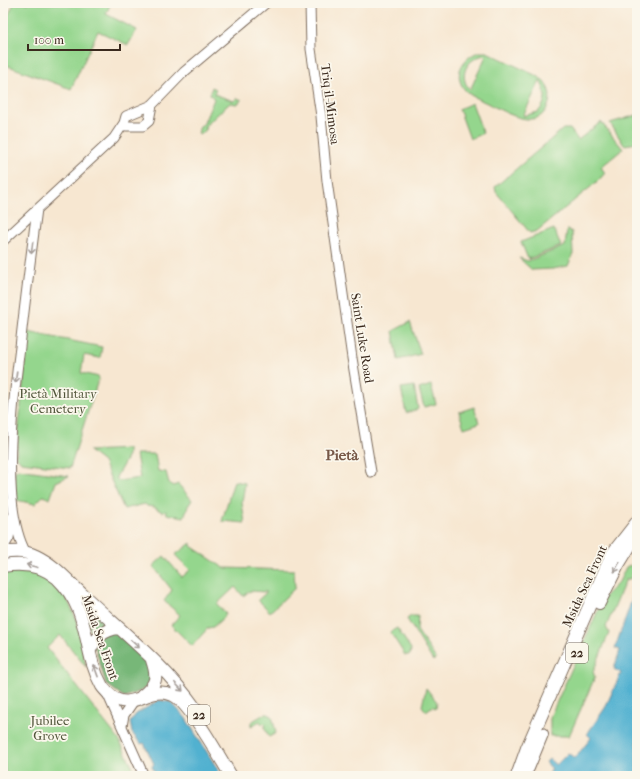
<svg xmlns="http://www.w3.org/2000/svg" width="640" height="779" viewBox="0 0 640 779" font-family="'IM FELL French Canon',serif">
	<rect width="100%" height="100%" fill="#fbf7ec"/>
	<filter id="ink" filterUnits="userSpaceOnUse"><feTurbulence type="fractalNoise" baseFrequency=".025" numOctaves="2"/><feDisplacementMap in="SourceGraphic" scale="8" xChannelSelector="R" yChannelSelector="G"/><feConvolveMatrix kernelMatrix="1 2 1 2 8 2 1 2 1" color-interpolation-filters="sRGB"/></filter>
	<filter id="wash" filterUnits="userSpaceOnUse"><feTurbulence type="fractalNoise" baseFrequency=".012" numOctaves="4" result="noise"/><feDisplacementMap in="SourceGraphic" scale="16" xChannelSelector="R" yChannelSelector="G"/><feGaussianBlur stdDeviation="0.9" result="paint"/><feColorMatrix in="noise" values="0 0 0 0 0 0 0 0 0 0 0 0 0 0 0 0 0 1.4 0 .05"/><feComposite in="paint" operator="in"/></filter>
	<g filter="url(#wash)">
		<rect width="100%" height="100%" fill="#f7e7d1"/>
		<!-- green -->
		<path fill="#94d68d" stroke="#688056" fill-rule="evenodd" d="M 14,3 L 111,3 L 106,14 L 137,30 L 128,45 L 98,31 L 71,89 L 3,64 L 3,30 L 6,23 L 3,22 L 3,20 L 9,14 Z
			M 479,52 L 487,52 L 539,77 C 547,84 552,92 549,103 C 540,134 505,112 489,104 C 481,100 471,97 465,90 C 452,75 463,57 479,52 ZM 486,55 L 486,56 L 470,90 C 457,75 468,57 486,55 ZM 540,81 C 547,93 547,102 538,112 L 523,116 Z
			M 212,87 L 216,89 L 214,94 L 234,101 L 237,98 L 242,100 L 237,104 L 230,103 L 205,126 L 206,130 L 199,135 L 198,134 L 200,125 L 203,125 L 214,99 L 210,94 Z
			M 472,103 L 483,133 L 470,139 L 459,109 Z
			M 637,115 L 637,143 L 624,145 L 610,123 Z
			M 601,122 L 623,149 L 601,167 L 605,173 L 598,181 L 537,231 L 530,233 L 496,192 L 495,187 L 563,129 L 570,129 L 578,140 Z
			M 554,229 L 561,246 L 528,259 L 521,242 Z
			M 567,229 L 572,232 L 573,254 L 568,266 L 553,269 L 532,270 L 519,258 L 528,261 L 565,246 Z
			M 410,322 L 421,354 L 398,360 L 393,331 Z
			M 28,332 L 102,347 L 100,358 L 84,355 L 81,373 L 99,377 L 70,468 L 21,462 L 16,456 Z
			M 431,385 L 436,404 L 424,407 L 419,389 Z
			M 414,386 L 418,409 L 406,413 L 401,388 Z
			M 474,407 L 479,423 L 464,428 L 459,412 Z
			M 128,449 L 128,456 L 116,477 L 118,481 L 140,478 L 136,454 L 155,454 L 158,471 L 166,472 L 169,483 L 174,486 L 178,484 L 192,500 L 188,506 L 184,517 L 167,514 L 166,511 L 162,512 L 154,507 L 147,506 L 145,504 L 124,509 L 103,462 L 89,451 Z
			M 18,469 L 69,476 L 56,482 L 50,499 L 43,496 L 35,504 L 16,500 L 14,472 Z
			M 234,481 L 245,483 L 242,503 L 245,523 L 222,521 Z
			M 191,543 L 191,546 L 224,568 L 294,570 L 295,588 L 270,612 L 258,600 L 267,592 L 250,591 L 243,596 L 235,587 L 217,604 L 226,614 L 225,616 L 213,627 L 208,628 L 192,646 L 171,625 L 180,615 L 164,601 L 172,590 L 153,566 L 164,556 L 182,577 L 190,570 L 175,555 Z
			M 630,565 L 634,569 L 630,579 L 626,579 L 606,627 L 609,633 L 593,672 L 595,677 L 569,736 L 550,736 L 550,717 L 604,597 L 619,582 L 626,567 Z
			M 24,568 L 50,574 L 64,592 L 77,621 L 86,667 L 60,635 L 47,648 L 119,740 L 137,776 L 6,776 L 3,758 L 3,570 Z
			M 411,616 L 418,616 L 417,630 L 436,659 L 433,661 L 407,619 Z
			M 397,628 L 411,649 L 410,655 L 405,655 L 390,632 Z
			M 426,688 L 437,702 L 436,707 L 434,708 L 433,706 L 426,711 L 422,706 Z
			M 266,713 L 272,716 L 276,733 L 269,737 L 264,727 L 266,725 L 264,723 L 261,724 L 260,721 L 251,726 L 251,722 Z"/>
		<!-- forest -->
		<path fill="#77b778" stroke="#59704b" d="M 89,605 L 151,665 C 152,689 145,690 124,697 L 106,684 L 84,609 Z"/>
		<!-- water -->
		<path fill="#51b1d0" stroke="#466e77" d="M 637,585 L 637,776 L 546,776 L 552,769 L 546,762 L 549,759 L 556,765 L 568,753 L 575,758 L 591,738 L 587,734 L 605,708 L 621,673 L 614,669 L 620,650 L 615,648 Z
			M 159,700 L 171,702 L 185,717 L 222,776 L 156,776 L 152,766 L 154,764 L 144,743 L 141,744 L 132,733 L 130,722 L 136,714 Z"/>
	</g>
	<g filter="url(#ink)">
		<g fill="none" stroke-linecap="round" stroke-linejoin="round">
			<defs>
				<path id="tertiary" d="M 310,3 L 311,49 L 321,116 L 327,181 L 352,358 L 371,472
					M 152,105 L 149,121 L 143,126 L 126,126 L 124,123 L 126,116 L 152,105 L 184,72 L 266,3
					M 3,241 L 114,138 L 124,123
					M 3,548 L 9,538 L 12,517
					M 26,553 C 0,506 13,401 20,347 C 25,301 31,255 37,209
					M 107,693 L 144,776
					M 122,726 L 124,715 L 133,702"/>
				<path id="trunk" d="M 3,553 C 14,551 26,551 36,556 C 55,565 68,581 83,595 C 121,631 165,665 195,708
					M 3,566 C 22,563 42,565 57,578 C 92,612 81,648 102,686 C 104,689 107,692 110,695 C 132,714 148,684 173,695 C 190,703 220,758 231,776
					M 599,603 L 618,565 L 637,534
					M 90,650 C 96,637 104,630 118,628
					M 142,696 C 157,684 158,678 152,660
					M 528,768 L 542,734
					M 517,776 L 527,748 L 612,554 L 637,522"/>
			</defs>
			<!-- tertiary casing -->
			<use href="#tertiary" stroke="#7d6c5d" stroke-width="11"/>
			<!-- trunk casing -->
			<use href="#trunk" stroke="#7d6c5d" stroke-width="14"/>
			<!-- tertiary -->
			<use href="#tertiary" stroke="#fff" stroke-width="9"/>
			<!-- trunk -->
			<use href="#trunk" stroke="#fff" stroke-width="12"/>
		</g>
		<!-- one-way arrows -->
		<defs><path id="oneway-shaft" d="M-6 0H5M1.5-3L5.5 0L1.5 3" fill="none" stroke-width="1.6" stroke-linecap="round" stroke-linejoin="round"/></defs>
		<g stroke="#a79f9a">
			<use href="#oneway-shaft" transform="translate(32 248) rotate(97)"/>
			<use href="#oneway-shaft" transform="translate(16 377) rotate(98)"/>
			<use href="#oneway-shaft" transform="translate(32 566) rotate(-165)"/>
			<use href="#oneway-shaft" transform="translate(617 567) rotate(118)"/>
			<use href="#oneway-shaft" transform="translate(135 644) rotate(43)"/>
			<use href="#oneway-shaft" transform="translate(96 671) rotate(-110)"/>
			<use href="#oneway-shaft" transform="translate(179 687) rotate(46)"/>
		</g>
	</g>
	<g text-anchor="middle" stroke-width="3.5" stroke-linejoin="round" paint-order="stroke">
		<!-- shield labels -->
		<g fill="#fbf7ec" stroke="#75685c" stroke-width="1">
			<rect x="566" y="643" width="22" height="20" rx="3"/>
			<rect x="188" y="705" width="22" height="20" rx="3"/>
		</g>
		<g font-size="12" font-weight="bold" fill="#3b2a1e">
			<text x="577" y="657">22</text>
			<text x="199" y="719">22</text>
		</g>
		<!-- street labels -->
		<g font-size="13" fill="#3b2a1e" stroke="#fbf7ec">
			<text transform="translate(331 104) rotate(83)" y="5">Triq il-Mimosa</text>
			<text transform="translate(363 338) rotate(81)" y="5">Saint Luke Road</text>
			<text transform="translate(584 586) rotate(-65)" y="5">Msida Sea Front</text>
			<text transform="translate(101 637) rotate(71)" y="5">Msida Sea Front</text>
		</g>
		<!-- park labels -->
		<g font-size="13" fill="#51553a" stroke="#fbf7ec">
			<text x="58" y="398">Pietà Military<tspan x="58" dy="15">Cemetery</tspan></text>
			<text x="50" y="725">Jubilee<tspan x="50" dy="15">Grove</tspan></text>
		</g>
		<!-- quarter labels -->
		<g font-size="15" font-weight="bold" fill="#765746" stroke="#fbf7ec">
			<text x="342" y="460">Pietà</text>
		</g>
	</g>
	<!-- margin -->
	<rect width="640" height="779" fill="none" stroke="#fbf7ec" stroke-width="16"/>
	<!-- scale -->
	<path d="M28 44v6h92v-6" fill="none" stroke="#3b2a1e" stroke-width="2"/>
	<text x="34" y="44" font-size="12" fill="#3b2a1e" stroke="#fbf7ec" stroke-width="3" paint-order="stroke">100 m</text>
</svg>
